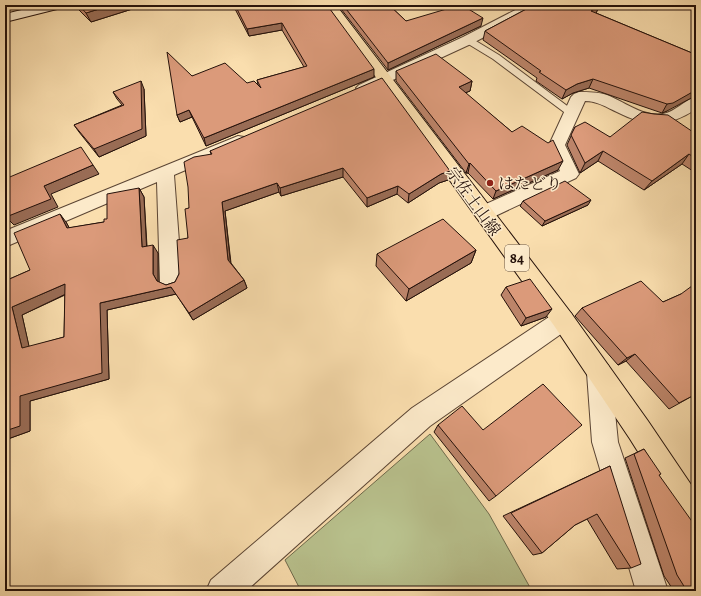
<svg xmlns="http://www.w3.org/2000/svg" width="701" height="596" viewBox="0 0 701 596" font-family="Alegreya,'Noto Serif JP',serif">
	<rect width="100%" height="100%" fill="#fadeae"/>
	<filter id="stains"><feTurbulence type="fractalNoise" baseFrequency=".005" numOctaves="4"/><feColorMatrix values="0 0 0 0 .2 0 0 0 0 .09 0 0 0 0 .02 0 0 0 .5 -.17"/></filter>
	<radialGradient id="worn" r=".72"><stop offset=".6" stop-color="#630" stop-opacity="0"/><stop offset="1" stop-color="#630" stop-opacity=".3"/></radialGradient>
	<!-- green -->
	<path fill="#b9c28e" stroke="#6e6a4c" d="M 430,434 L 489,514 L 532,591 L 301,591 L 285,560 Z"/>
	<g fill="none" stroke-linecap="round" stroke-linejoin="round">
		<defs>
			<path id="service" d="M 465,38 L 471,38 L 499,55 L 574,111 L 575,113 L 574,115 L 568,115 L 493,59 L 465,42 Z"/>
			<path id="minor" d="M 525,5 L 540,5 L 538,8 L 473,43 L 369,91 L 364,93 L 359,91 L 356,88 L 359,85 L 463,37 Z
				M 686,5 L 696,5 L 696,10 L 688,8 Z
				M 579,92 C 589,92 598,92 607,95 C 625,102 642,117 663,114 C 675,112 684,100 696,97 L 696,109 C 668,128 646,127 617,112 C 606,107 597,101 585,101 L 565,145 L 579,174 L 576,178 L 491,218 L 484,220 L 477,218 L 474,213 L 477,208 L 560,171 L 549,145 L 571,97 L 574,94 Z
				M 238,136 L 244,137 L 246,141 L 244,145 L 174,175 L 182,282 L 179,288 L 171,291 L 163,288 L 160,282 L 157,182 L 5,247 L 5,231 Z
				M 563,310 L 571,313 L 574,320 L 571,327 L 430,426 L 246,591 L 206,591 L 211,580 L 412,408 L 555,313 Z
				M 599,362 L 608,365 L 611,373 L 618,442 L 668,591 L 636,591 L 592,442 L 587,373 L 590,365 Z"/>
			<path id="secondary" d="M 42,5 L 63,5 L 61,8 L 5,22 L 5,14 Z"/>
			<path id="primary" d="M 324,5 L 336,5 L 571,313 L 648,421 L 696,492 L 696,533 L 686,528 L 630,439 L 555,327 Z"/>
		</defs>
		<!-- service casing -->
		<use href="#service" stroke="#5a4433" stroke-width="2"/>
		<!-- minor casing -->
		<use href="#minor" stroke="#5a4433" stroke-width="2"/>
		<!-- secondary casing -->
		<use href="#secondary" stroke="#24110a" stroke-width="2"/>
		<!-- primary casing -->
		<use href="#primary" stroke="#24110a" stroke-width="2"/>
		<!-- service -->
		<use href="#service" fill="#fceaca" fill-rule="evenodd"/>
		<!-- minor -->
		<use href="#minor" fill="#fceaca" fill-rule="evenodd"/>
		<!-- secondary -->
		<use href="#secondary" fill="#fceaca" fill-rule="evenodd"/>
		<!-- primary -->
		<use href="#primary" fill="#fadeae" fill-rule="evenodd"/>
	</g>
	<!-- wall -->
	<path fill="#bc8469" stroke="#24110a" fill-rule="evenodd" d="M 74,5 L 145,5 L 91,22 Z
		M 233,5 L 327,5 L 374,77 L 206,146 L 192,117 L 180,122 L 177,115 L 192,76 L 258,85 L 257,80 L 304,67 L 282,30 L 249,36 Z
		M 338,5 L 389,5 L 406,21 L 481,26 L 388,70 Z
		M 534,5 L 605,5 L 598,9 L 596,13 L 692,53 L 667,111 L 662,113 L 589,88 L 573,93 L 562,99 L 536,81 L 537,78 L 483,40 L 485,31 Z
		M 396,71 L 472,81 L 470,91 L 465,93 L 512,132 L 558,170 L 493,199 L 468,173 L 466,173 L 396,81 Z
		M 144,89 L 146,136 L 99,157 L 79,132 L 74,125 L 122,105 L 117,99 L 113,92 Z
		M 575,127 L 610,137 L 696,134 L 696,173 L 682,164 L 644,190 L 598,161 L 580,173 L 567,145 Z
		M 210,151 L 450,171 L 448,180 L 439,183 L 408,203 L 397,194 L 367,207 L 343,177 L 281,196 L 279,192 L 225,211 L 231,263 L 244,280 L 247,288 L 193,320 L 176,294 L 107,310 L 109,379 L 30,401 L 30,431 L 5,440 L 5,281 L 30,270 L 66,222 L 69,228 L 104,222 L 139,188 L 144,197 L 147,246 L 158,253 L 158,282 L 166,285 L 175,282 L 179,274 L 188,238 L 189,208 L 211,154 ZM 65,295 L 64,337 L 29,347 L 22,315 Z
		M 523,201 L 588,205 L 542,226 L 520,206 Z
		M 476,250 L 471,263 L 406,301 L 376,266 L 377,254 Z
		M 506,287 L 546,317 L 521,326 L 501,295 Z
		M 681,294 L 696,394 L 669,409 L 626,361 L 618,365 L 575,316 L 582,308 L 663,302 Z
		M 438,425 L 483,430 L 496,496 L 489,501 L 434,432 Z
		M 644,449 L 659,475 L 696,591 L 674,591 L 664,576 L 625,458 Z
		M 610,466 L 631,568 L 617,569 L 587,519 L 575,525 L 542,553 L 533,555 L 503,516 Z"/>
	<!-- shaded-wall -->
	<path fill="#996c55" stroke="#24110a" d="M 112,5 L 145,5 L 91,22 L 86,13 Z
		M 593,5 L 605,5 L 598,9 L 595,15 L 588,19 Z
		M 483,18 L 481,26 L 388,70 L 388,63 Z
		M 282,23 L 282,30 L 249,36 L 247,29 Z
		M 374,69 L 374,77 L 206,146 L 204,138 Z
		M 593,79 L 589,88 L 573,93 L 562,99 L 566,90 L 577,84 Z
		M 141,81 L 144,89 L 146,136 L 99,157 L 94,149 Z
		M 472,81 L 470,91 L 457,96 L 459,87 Z
		M 696,90 L 696,95 L 695,96 L 667,111 L 662,113 L 667,104 Z
		M 189,110 L 192,117 L 180,122 L 177,115 Z
		M 603,151 L 598,161 L 580,173 L 585,163 Z
		M 689,154 L 682,164 L 644,190 L 652,181 Z
		M 563,161 L 558,170 L 493,199 L 496,191 Z
		M 470,163 L 468,173 L 466,173 L 469,164 Z
		M 93,165 L 99,174 L 51,194 L 58,207 L 14,225 L 10,221 L 5,223 L 5,213 L 44,186 Z
		M 343,168 L 343,177 L 281,196 L 280,188 Z
		M 450,171 L 448,180 L 439,183 L 408,203 L 409,194 L 441,174 Z
		M 277,183 L 279,192 L 225,211 L 231,268 L 228,260 L 222,202 Z
		M 398,186 L 397,194 L 367,207 L 367,198 Z
		M 139,188 L 144,197 L 147,255 L 142,247 Z
		M 591,200 L 588,205 L 542,226 L 545,221 Z
		M 60,214 L 66,222 L 74,236 L 67,228 Z
		M 153,245 L 158,253 L 158,282 L 157,281 L 153,274 Z
		M 476,250 L 471,263 L 406,301 L 409,289 Z
		M 244,280 L 247,288 L 193,320 L 189,313 Z
		M 65,284 L 72,291 L 22,315 L 31,355 L 22,348 L 12,307 Z
		M 171,287 L 176,294 L 107,310 L 109,379 L 30,401 L 30,431 L 5,440 L 5,431 L 20,396 L 100,303 Z
		M 552,309 L 546,317 L 521,326 L 526,318 Z
		M 635,354 L 626,361 L 618,365 L 627,358 Z"/>
	<!-- building -->
	<path fill="#db9a7a" stroke="#24110a" fill-rule="evenodd" d="M 79,5 L 112,5 L 86,13 Z
		M 235,5 L 327,5 L 374,69 L 204,138 L 189,110 L 177,115 L 167,52 L 192,76 L 225,63 L 247,83 L 254,81 L 261,88 L 257,80 L 307,66 L 282,23 L 247,29 Z
		M 343,5 L 389,5 L 406,21 L 460,5 L 462,5 L 483,18 L 388,63 Z
		M 534,5 L 593,5 L 598,7 L 591,11 L 692,53 L 696,51 L 696,90 L 673,103 L 667,104 L 593,79 L 577,84 L 566,90 L 539,72 L 541,71 L 485,31 Z
		M 436,54 L 472,81 L 459,87 L 512,132 L 522,126 L 548,143 L 553,140 L 563,161 L 496,191 L 470,163 L 469,164 L 396,71 Z
		M 382,78 L 450,171 L 441,174 L 409,194 L 398,186 L 367,198 L 343,168 L 280,188 L 277,183 L 222,202 L 228,260 L 244,280 L 189,313 L 171,287 L 100,303 L 102,373 L 20,396 L 20,426 L 5,431 L 5,281 L 30,270 L 14,233 L 60,214 L 67,228 L 104,222 L 104,219 L 107,219 L 107,194 L 139,188 L 142,247 L 153,245 L 153,274 L 157,281 L 166,285 L 175,282 L 179,274 L 177,240 L 188,238 L 185,209 L 189,208 L 188,187 L 184,162 L 194,157 L 212,154 L 210,151 ZM 65,284 L 64,337 L 22,348 L 12,307 Z
		M 141,81 L 142,129 L 94,149 L 74,125 L 124,105 L 113,92 Z
		M 642,112 L 654,114 L 668,115 L 696,134 L 696,159 L 689,154 L 652,181 L 603,151 L 585,163 L 571,135 L 575,127 L 585,122 L 610,137 Z
		M 81,147 L 93,165 L 44,186 L 51,199 L 6,217 L 5,214 L 5,179 Z
		M 565,181 L 591,200 L 545,221 L 523,201 Z
		M 443,219 L 476,250 L 409,289 L 377,254 Z
		M 530,279 L 552,309 L 526,318 L 506,287 Z
		M 641,281 L 663,302 L 681,294 L 696,283 L 696,394 L 679,403 L 635,354 L 627,358 L 582,308 Z
		M 543,384 L 582,425 L 496,496 L 438,425 L 462,406 L 483,430 Z
		M 644,449 L 661,474 L 659,475 L 696,527 L 696,591 L 687,591 L 677,575 L 634,454 Z
		M 610,466 L 641,564 L 631,568 L 597,514 L 575,525 L 542,553 L 511,513 Z"/>
	<!-- markers -->
	<circle fill="#8f2418" stroke="#fceaca" stroke-width="1.5" cx="490" cy="183" r="4"/>
	<g text-anchor="middle" stroke-width="3" stroke-linejoin="round" paint-order="stroke">
		<!-- shield labels -->
		<rect fill="#fceaca" stroke="#655244" stroke-width="1" x="505" y="245" width="24" height="26" rx="3"/>
		<g font-size="15" font-weight="bold" fill="#24110a">
			<text x="517" y="263">84</text>
		</g>
		<!-- poi labels -->
		<g font-size="16" fill="#24110a" stroke="#fceaca" text-anchor="start">
			<text x="498" y="189">はたどり</text>
		</g>
		<!-- street labels -->
		<g font-size="16" fill="#24110a" stroke="#fceaca">
			<text transform="translate(474 201) rotate(54)" y="6">宗佐土山線</text>
		</g>
	</g>
	<!-- margin -->
	<rect width="701" height="596" fill="none" stroke="#fadeae" stroke-width="20"/>
	<rect x="6" y="6" width="689" height="584" fill="none" stroke="#24110a" stroke-width="2"/>
	<rect x="10" y="10" width="681" height="576" fill="none" stroke="#24110a"/>
	<rect width="100%" height="100%" filter="url(#stains)"/>
	<rect width="100%" height="100%" fill="url(#worn)"/>
</svg>
